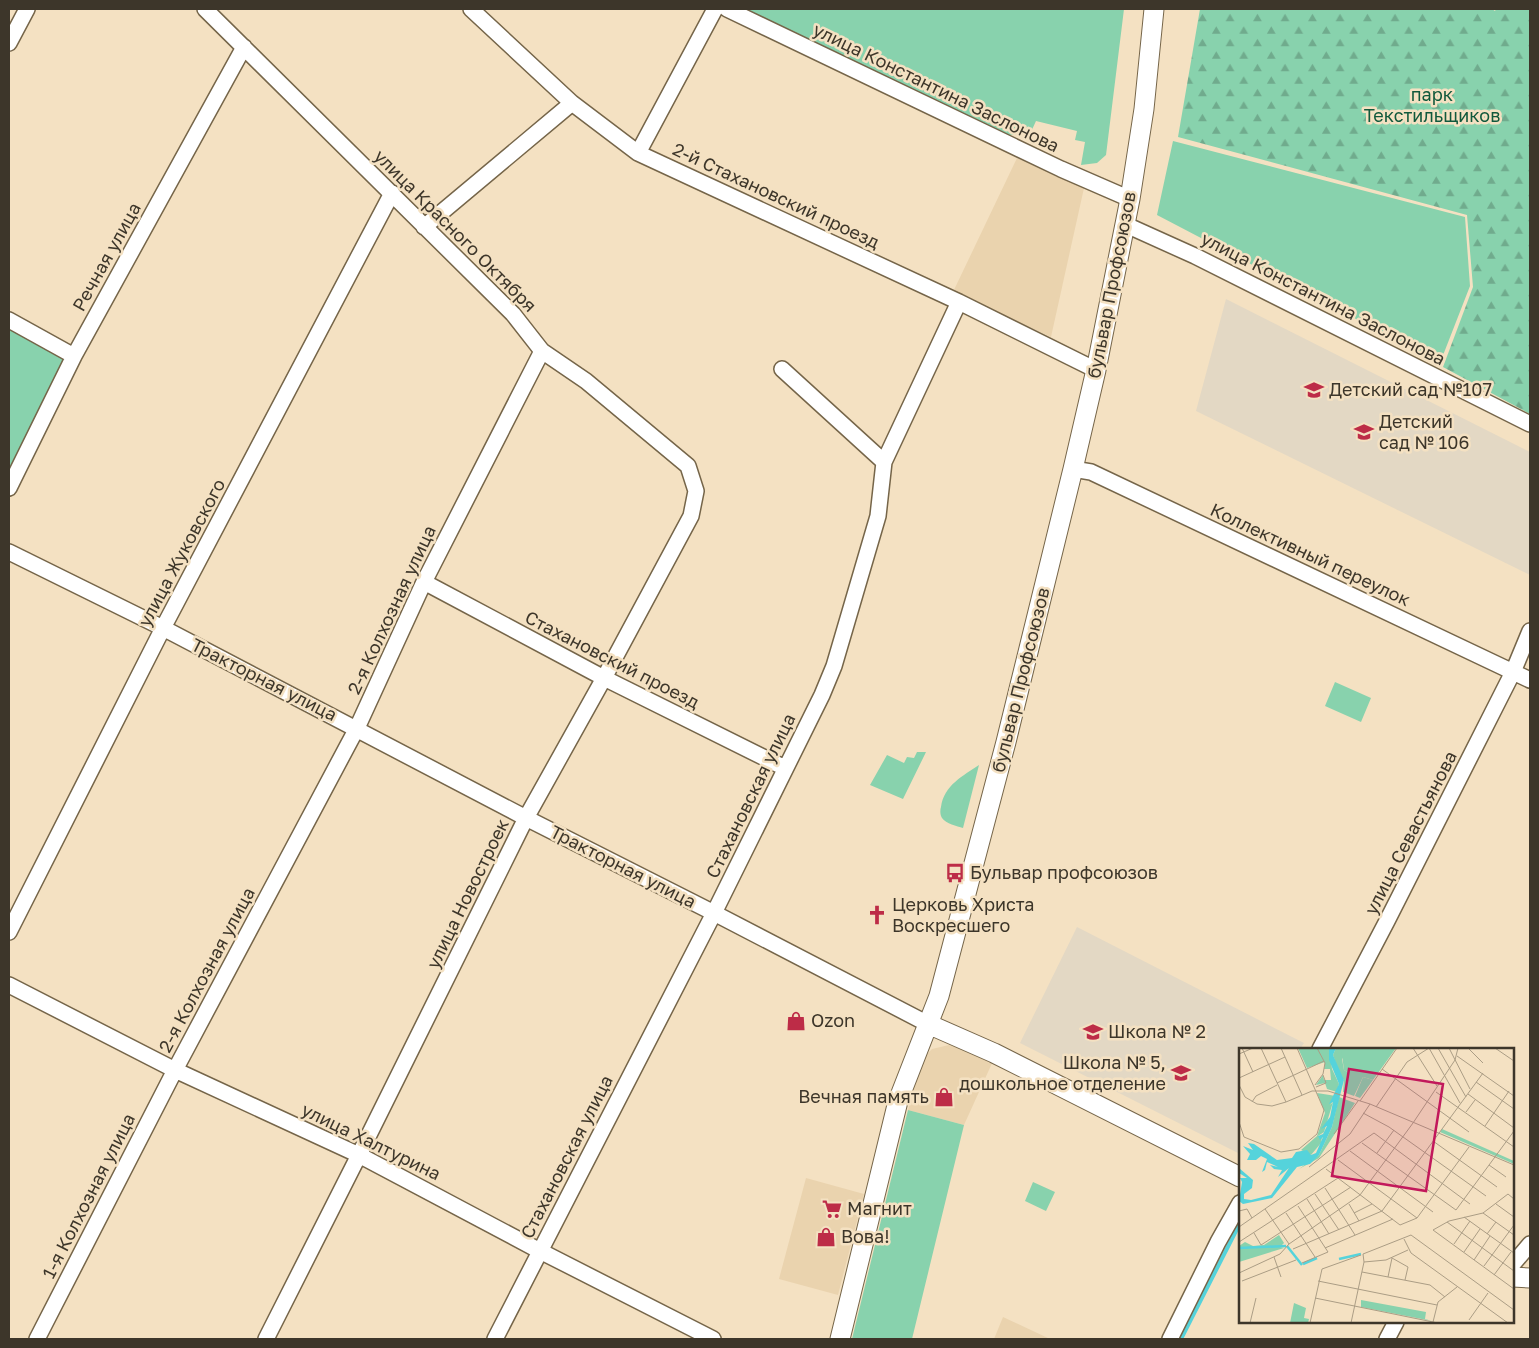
<svg xmlns="http://www.w3.org/2000/svg" width="1539" height="1348" viewBox="0 0 1539 1348" font-family="'Golos Text',sans-serif">
	<defs>
		<pattern id="forest-firs" width="22" height="20" patternUnits="userSpaceOnUse" patternTransform="scale(1.25)"><rect width="22" height="20" fill="#88d2ad"/><path d="M5 1l3.5 6h-7zM16 11l3.5 6h-7z" fill="#70ab8d"/></pattern>
	</defs>
	<rect width="100%" height="100%" fill="#f4e1c2"/>
	<!-- built -->
	<path fill="#ead3ae" d="M 1017,158 L 1084,188 L 1051,337 L 953,292 Z
		M 949,1045 L 963,1048 L 993,1061 L 964,1125 L 908,1110 L 921,1060 L 932,1049 Z
		M 806,1178 L 864,1194 L 838,1295 L 779,1279 Z
		M 1003,1317 L 1050,1339 L 994,1339 Z"/>
	<!-- education -->
	<path fill="#e3d8c4" d="M 1226,299 L 1530,452 L 1530,575 L 1196,411 Z
		M 1077,927 L 1304,1043 L 1300,1049 L 1240,1049 L 1240,1154 L 1020,1043 Z"/>
	<!-- green -->
	<path fill="#88d2ad" d="M 744,9 L 1124,9 L 1106,155 L 1097,163 L 1081,165 L 1085,142 L 1075,140 L 1077,131 L 1036,121 L 1030,134 L 1005,135 Z
		M 1173,141 L 1465,217 L 1470,286 L 1440,363 L 1157,215 Z
		M 9,328 L 68,359 L 9,478 Z
		M 1335,682 L 1371,698 L 1361,722 L 1325,706 Z
		M 917,752 L 926,752 L 903,799 L 870,785 L 887,755 L 904,763 L 907,757 L 914,758 Z
		M 979,765 L 963,828 C 957,826 946,824 942,818 C 940,815 940,810 941,807 C 944,785 963,776 979,765 Z
		M 908,1110 L 964,1125 L 912,1339 L 852,1339 Z
		M 1033,1182 L 1055,1192 L 1046,1211 L 1025,1201 Z"/>
	<!-- forest -->
	<path fill="url(#forest-firs)" d="M 1200,9 L 1492,9 L 1495,11 L 1496,9 L 1530,9 L 1530,414 L 1443,367 L 1473,287 L 1467,215 L 1178,137 Z"/>
	<g fill="none" stroke-linecap="round" stroke-linejoin="round">
		<!-- stream -->
		<path stroke="#55d3db" stroke-width="4" d="M 1181,1339 L 1240,1223"/>
		<defs>
			<path id="minor" d="M 205,9 L 513,314 L 542,351 L 586,381 L 688,466 L 696,491 L 691,516 L 604,678 L 526,818 L 359,1155 L 266,1339
				M 471,9 L 572,103 L 638,153 L 959,302 L 1096,370
				M 727,9 L 1061,169 L 1130,199
				M 9,43 L 27,9
				M 638,153 L 715,9
				M 1124,224 L 1195,256 L 1530,424
				M 424,227 L 572,103
				M 9,320 L 74,356
				M 782,369 L 884,462
				M 1073,469 L 1091,472 L 1530,680
				M 9,488 L 74,356 L 244,47
				M 9,552 L 163,628 L 526,818 L 714,913 L 928,1024
				M 424,582 L 604,678 L 785,768
				M 9,932 L 163,628 L 392,193
				M 9,985 L 175,1070 L 359,1155 L 540,1251 L 713,1339
				M 1320,1049 L 1387,921 L 1513,672 L 1530,631
				M 1513,1264 L 1530,1244
				M 37,1339 L 175,1070 L 357,728 L 424,582 L 542,351
				M 495,1339 L 714,913 L 822,695 L 834,666 L 878,516 L 884,462 L 959,302
				M 1170,1339 L 1218,1242 L 1240,1203
				M 1387,1339 L 1396,1322"/>
			<path id="major" d="M 928,1024 L 994,1053 L 1240,1177
				M 1513,1277 L 1530,1278
				M 840,1339 L 898,1101 L 939,996 L 1006,742 L 1073,469 L 1096,370 L 1130,199 L 1144,109 L 1154,9"/>
		</defs>
		<!-- minor casing -->
		<use href="#minor" stroke="#756549" stroke-width="18"/>
		<!-- major casing -->
		<use href="#major" stroke="#756549" stroke-width="21"/>
		<!-- minor -->
		<use href="#minor" stroke="#fff" stroke-width="15"/>
		<!-- major -->
		<use href="#major" stroke="#fff" stroke-width="19"/>
	</g>
	<!-- icons -->
	<defs>
		<symbol id="school-bare" viewBox="-9 -9 18 18"><path d="M0-5L7-2L0 1L-7-2ZM-4 1L0 2.5L4 1V4Q0 6-4 4Z" fill="#bd2c47" stroke="#f4e1c2" stroke-width="2.5" paint-order="stroke"/></symbol>
		<symbol id="bus-bare" viewBox="-9 -9 18 18"><path d="M-5-6H5V4H4V6H2V4H-2V6H-4V4H-5ZM-3.5-4V0h7V-4ZM-3.5 1.2v1.5H-2V1.2ZM2 1.2v1.5H3.5V1.2Z" fill="#bd2c47" stroke="#f4e1c2" stroke-width="2.5" paint-order="stroke"/></symbol>
		<symbol id="church-bare" viewBox="-9 -9 18 18"><path d="M-1.2-6h2.4v3.5h3.3v2.4h-3.3V6h-2.4V-.1h-3.3v-2.4h3.3Z" fill="#bd2c47" stroke="#f4e1c2" stroke-width="2.5" paint-order="stroke"/></symbol>
		<symbol id="shop-bare" viewBox="-9 -9 18 18"><path d="M-5-2.5h2.3a2.7 3.5 0 0 1 5.4 0H5L5.5 6h-11ZM-1.5-2.5h3a1.5 2.3 0 0 0-3 0Z" fill="#bd2c47" stroke="#f4e1c2" stroke-width="2.5" paint-order="stroke"/></symbol>
		<symbol id="supermarket-bare" viewBox="-9 -9 18 18"><path d="M-6-5.5h2.5l.6 2H6L4.5 2H-2.5L-4.4-4H-6ZM-1.5 3.2a1.3 1.3 0 1 0 .1 0ZM3 3.2a1.3 1.3 0 1 0 .1 0Z" fill="#bd2c47" stroke="#f4e1c2" stroke-width="2.5" paint-order="stroke"/></symbol>
	</defs>
	<g fill-rule="evenodd">
		<use href="#school-bare" x="1300" y="376" width="28" height="28"/>
		<use href="#school-bare" x="1350" y="418" width="28" height="28"/>
		<use href="#bus-bare" x="941" y="859" width="28" height="28"/>
		<use href="#church-bare" x="863" y="901" width="28" height="28"/>
		<use href="#shop-bare" x="782" y="1007" width="28" height="28"/>
		<use href="#school-bare" x="1079" y="1018" width="28" height="28"/>
		<use href="#school-bare" x="1167" y="1059" width="28" height="28"/>
		<use href="#shop-bare" x="930" y="1083" width="28" height="28"/>
		<use href="#supermarket-bare" x="818" y="1195" width="28" height="28"/>
		<use href="#shop-bare" x="812" y="1223" width="28" height="28"/>
	</g>
	<g text-anchor="middle" stroke-width="5" stroke-linejoin="round" paint-order="stroke">
		<!-- street labels -->
		<g font-size="18" fill="#3d362a" stroke="#f4e1c2">
			<text transform="translate(936 88) rotate(26)" y="6">улица Константина Заслонова</text>
			<text transform="translate(776 196) rotate(25)" y="6">2-й Стахановский проезд</text>
			<text transform="translate(455 231) rotate(45)" y="6">улица Красного Октября</text>
			<text transform="translate(107 257) rotate(-61)" y="6">Речная улица</text>
			<text transform="translate(1112 285) rotate(-79)" y="6">бульвар Профсоюзов</text>
			<text transform="translate(1323 299) rotate(27)" y="6">улица Константина Заслонова</text>
			<text transform="translate(182 553) rotate(-62)" y="6">улица Жуковского</text>
			<text transform="translate(1310 555) rotate(25)" y="6">Коллективный переулок</text>
			<text transform="translate(392 610) rotate(-65)" y="6">2-я Колхозная улица</text>
			<text transform="translate(612 660) rotate(27)" y="6">Стахановский проезд</text>
			<text transform="translate(264 680) rotate(27)" y="6">Тракторная улица</text>
			<text transform="translate(1021 680) rotate(-76)" y="6">бульвар Профсоюзов</text>
			<text transform="translate(751 796) rotate(-64)" y="6">Стахановская улица</text>
			<text transform="translate(1411 833) rotate(-63)" y="6">улица Севастьянова</text>
			<text transform="translate(623 867) rotate(27)" y="6">Тракторная улица</text>
			<text transform="translate(468 894) rotate(-64)" y="6">улица Новостроек</text>
			<text transform="translate(207 970) rotate(-62)" y="6">2-я Колхозная улица</text>
			<text transform="translate(371 1142) rotate(26)" y="6">улица Халтурина</text>
			<text transform="translate(567 1157) rotate(-63)" y="6">Стахановская улица</text>
			<text transform="translate(89 1196) rotate(-63)" y="6">1-я Колхозная улица</text>
		</g>
		<!-- park labels -->
		<g font-size="18" fill="#10593c" stroke="#f4e1c2">
			<text x="1432" y="101">парк<tspan x="1432" dy="21">Текстильщиков</tspan></text>
		</g>
		<!-- poi labels -->
		<g font-size="18" fill="#3d362a" stroke="#f4e1c2" text-anchor="start">
			<text x="1329" y="396">Детский сад №107</text>
			<text x="1379" y="428">Детский<tspan x="1379" dy="21">сад № 106</tspan></text>
			<text x="970" y="879">Бульвар профсоюзов</text>
			<text x="892" y="911">Церковь Христа<tspan x="892" dy="21">Воскресшего</tspan></text>
			<text x="811" y="1027">Ozon</text>
			<text x="1108" y="1038">Школа № 2</text>
			<text x="1166" y="1069" text-anchor="end">Школа № 5,<tspan x="1166" dy="21">дошкольное отделение</tspan></text>
			<text x="929" y="1103" text-anchor="end">Вечная память</text>
			<text x="847" y="1215">Магнит</text>
			<text x="841" y="1243">Вова!</text>
		</g>
	</g>
	<!-- overview -->
	<g transform="translate(1239 1048)">
		<rect width="275" height="275" fill="#f4e1c2"/>
		<path d="M 59,0 L 90,0 L 93,21 L 100,36 L 98,44 L 88,41 L 86,35 L 77,37 L 84,27 L 85,32 L 92,32 L 91,21 L 85,21 L 86,14 L 68,20 ZM 97,0 L 102,0 L 106,7 L 103,11 L 105,22 L 110,25 L 107,27 L 101,27 L 94,7 ZM 124,29 L 134,32 L 121,50 L 116,48 ZM 78,45 L 97,48 L 91,57 L 94,54 L 85,84 L 79,88 L 83,88 L 82,95 L 72,107 L 62,102 L 78,88 L 86,65 ZM 100,49 L 116,55 L 80,110 L 60,121 L 80,107 L 93,79 ZM 203,81 L 275,113 L 275,116 L 201,84 ZM 40,187 L 45,195 L 41,199 L 45,200 L 0,214 L 0,198 L 6,194 L 14,198 L 25,197 ZM 122,252 L 187,264 L 186,271 L 193,273 L 122,259 ZM 55,255 L 67,260 L 65,270 L 70,271 L 69,275 L 51,275 Z" fill="#88d2ad"/>
		<path d="M 102,0 L 157,0 L 134,32 L 124,29 L 115,48 L 104,44 L 105,32 L 101,27 L 110,25 L 105,22 Z" fill="#88d2ad"/>
		<path d="M 90,0 L 97,0 L 94,7 L 105,32 L 93,79 L 80,107 L 71,116 L 58,119 L 33,150 L 4,156 L 0,153 L 3,134 L 1,130 L 8,130 L 0,125 L 0,120 L 14,132 L 13,140 L 5,146 L 5,151 L 12,152 L 32,147 L 50,120 L 39,129 L 43,122 L 35,121 L 31,117 L 39,119 L 28,114 L 26,122 L 23,124 L 28,111 L 22,108 L 17,112 L 8,112 L 11,106 L 4,98 L 14,102 L 9,95 L 15,96 L 38,112 L 53,110 L 57,104 L 68,102 L 72,107 L 77,105 L 84,89 L 81,92 L 79,88 L 84,86 L 88,78 L 82,81 L 91,69 L 94,54 L 90,56 L 100,36 L 90,12 Z" fill="#55d3db"/>
		<path fill="none" stroke="#55d3db" stroke-width="2.5" d="M 48,198 L 63,217M 0,200 L 47,198M 100,211 L 122,206M 64,216 L 78,210"/>
		<path fill="none" stroke="#ab9d85" stroke-width="1" d="M 3,0 L 14,24M 22,0 L 47,54 L 73,43 L 89,43 L 131,56 L 275,117M 42,0 L 63,47M 174,0 L 198,38M 190,0 L 221,55M 199,0 L 227,49M 210,0 L 231,41M 229,0 L 244,15M 256,0 L 275,13M 0,6 L 14,0M 218,8 L 275,48M 143,21 L 230,84M 0,30 L 46,9M 237,34 L 275,61M 38,35 L 85,13M 0,37 L 6,49 L 18,56 L 33,58 L 47,54M 76,37 L 84,26 L 86,15 L 78,0M 77,39 L 87,35 L 84,27M 197,44 L 275,99M 229,46 L 275,80M 121,53 L 158,0M 13,54 L 17,48 L 38,37M 137,59 L 168,14 L 190,0M 227,64 L 236,52M 124,65 L 150,79 L 247,148M 0,74 L 5,89 L 42,104 L 60,101 L 78,86 L 85,62 L 58,0M 174,75 L 216,12 L 219,0M 246,78 L 270,43M 95,86 L 119,53M 194,93 L 258,139M 123,95 L 217,162 L 275,83M 111,103 L 194,164M 138,105 L 155,82M 99,112 L 178,170M 250,117 L 267,129M 70,119 L 111,86 L 131,56M 87,121 L 161,177 L 178,170 L 230,99M 86,140 L 116,187M 76,146 L 100,182M 68,151 L 90,186M 275,151 L 269,146 L 244,165 L 210,173 L 194,182 L 275,241M 110,156 L 120,173M 257,156 L 275,169M 59,158 L 89,204 L 63,215M 26,161 L 50,196M 0,163 L 8,161 L 13,170M 47,165 L 76,209M 115,165 L 133,156M 244,165 L 275,187M 225,169 L 275,205M 208,174 L 275,223M 0,179 L 135,85 L 231,156M 15,185 L 22,197 L 112,139M 248,186 L 257,174M 165,191 L 172,205 L 269,275M 0,194 L 99,130M 215,196 L 231,173M 86,200 L 154,171M 54,201 L 143,163 L 244,25M 225,204 L 241,181M 35,209 L 42,229M 235,212 L 251,188M 125,214 L 147,212 L 169,202M 245,218 L 275,177M 123,224 L 191,237 L 206,249M 0,225 L 41,206 L 50,196 L 121,147 L 174,75M 255,227 L 272,204M 149,229 L 153,210 L 169,219 L 166,232M 3,233 L 57,212M 79,233 L 198,257M 76,250 L 199,275M 230,272 L 249,245M 194,274 L 199,254 L 218,239M 11,275 L 17,250M 71,275 L 83,221 L 122,207M 112,275 L 125,214 L 124,206 L 172,187 L 275,262"/>
		<path fill="#c2185b" fill-opacity="0.15" stroke="#c2185b" stroke-width="2.5" d="M 110,21 L 204,36 L 187,143 L 93,128 Z"/>
		<rect width="275" height="275" fill="none" stroke="#3d362a" stroke-width="2.5"/>
	</g>
	<!-- border -->
	<rect width="1539" height="1348" fill="none" stroke="#3d362a" stroke-width="20"/>
</svg>
